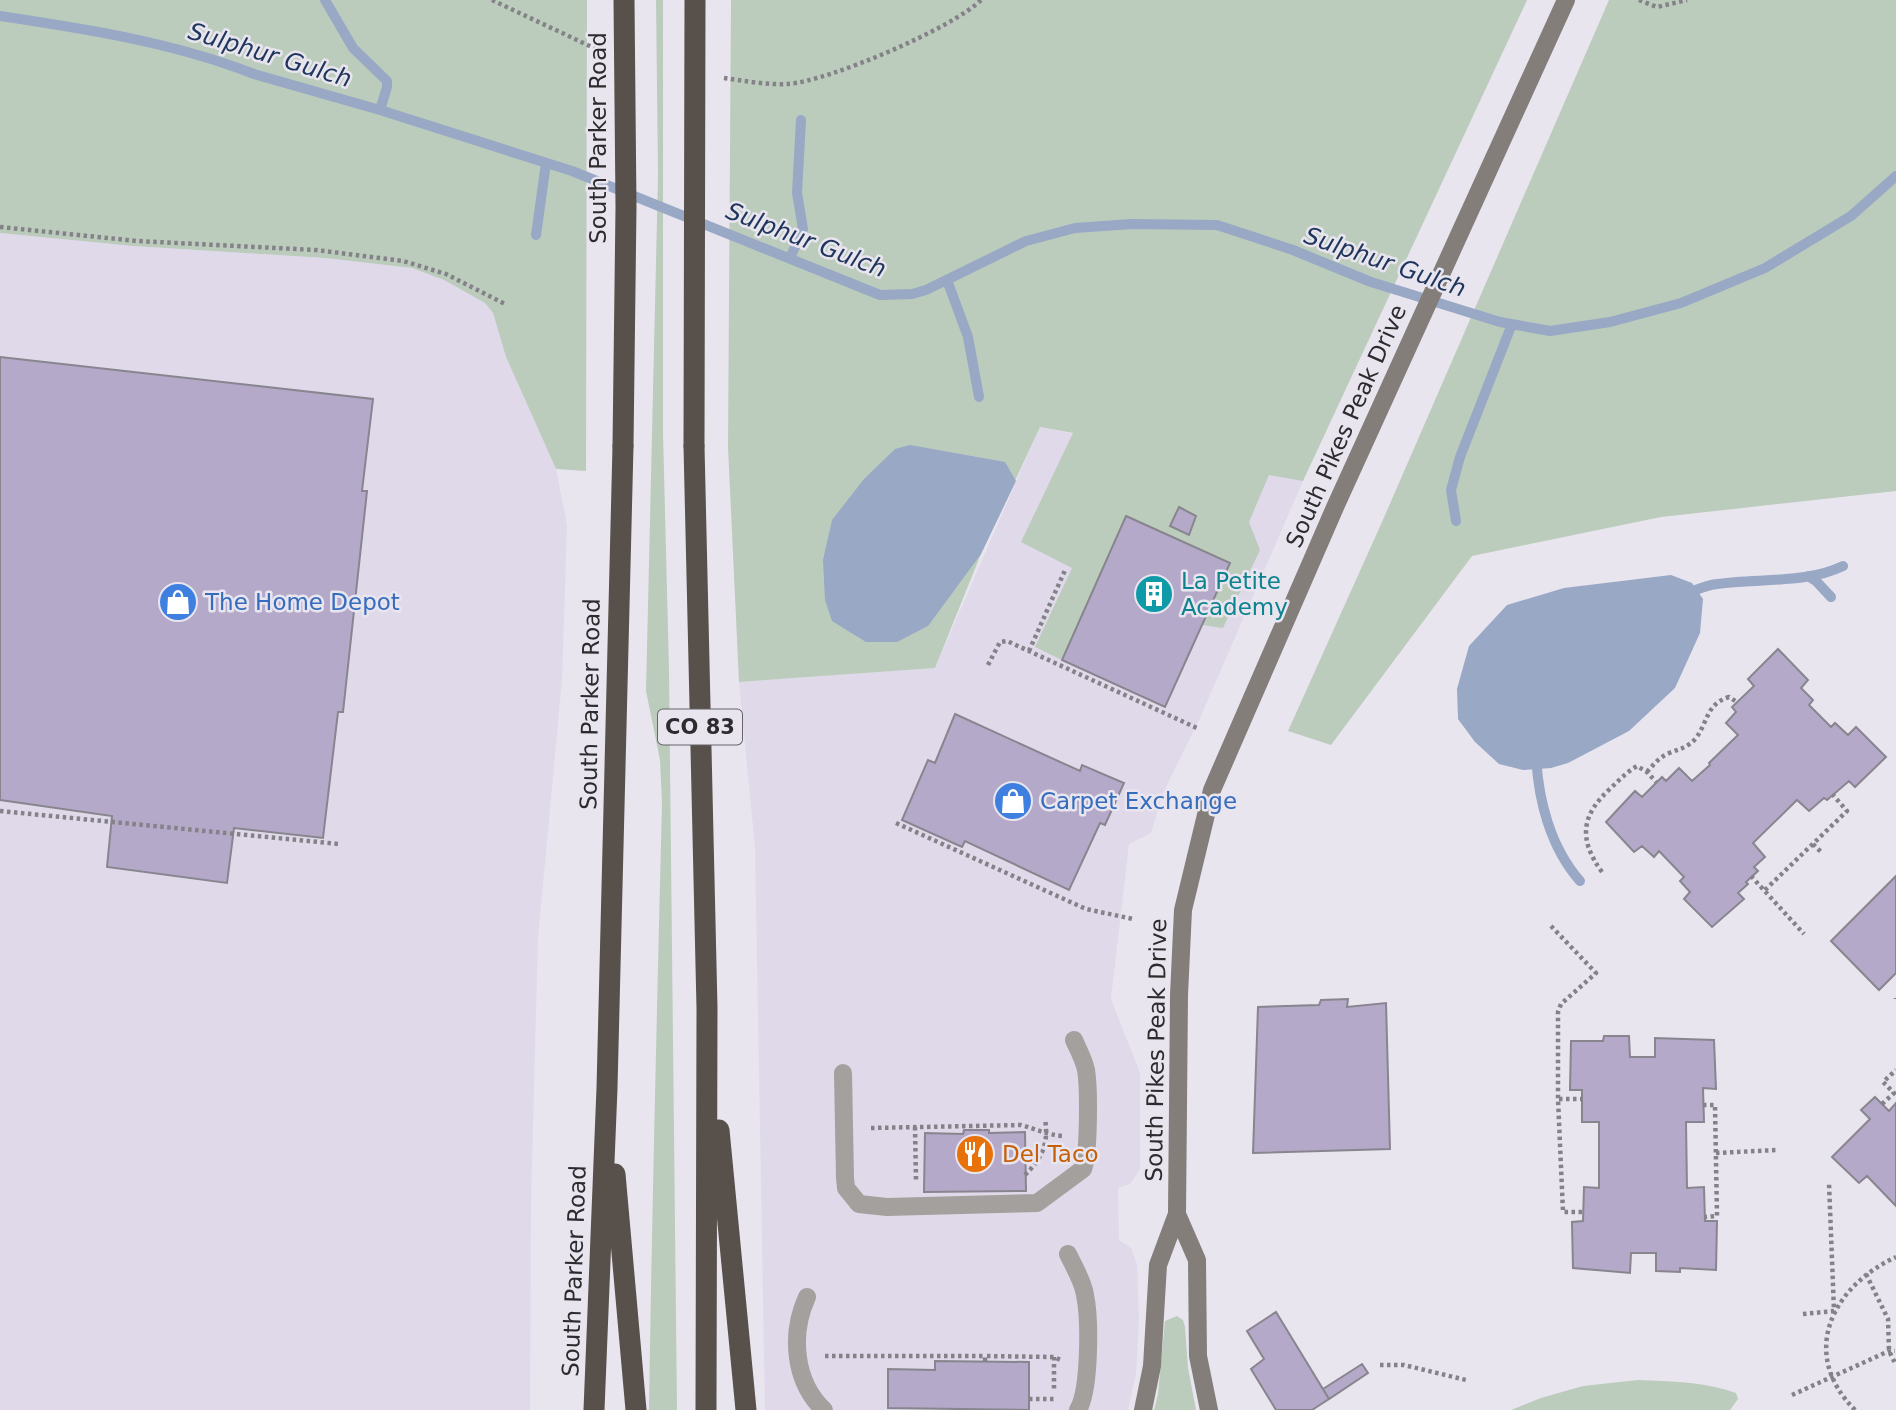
<svg xmlns="http://www.w3.org/2000/svg" width="1896" height="1410" viewBox="0 0 1896 1410" font-family="'DejaVu Sans',sans-serif">
	<rect width="100%" height="100%" fill="#e9e5ef"/>
	<!-- built -->
	<path fill="#dfd9ea" d="M 0,233 L 133,246 L 325,258 L 412,268 L 444,280 L 485,303 L 493,313 L 506,357 L 556,469 L 567,525 L 562,680 L 538,939 L 531,1199 L 530,1410 L 0,1410 Z
		M 1040,427 L 1303,481 L 1200,718 L 1163,793 L 1151,833 L 1129,844 L 1111,999 L 1140,1073 L 1140,1169 L 1130,1184 L 1118,1188 L 1119,1240 L 1131,1248 L 1137,1264 L 1139,1320 L 1136,1374 L 1128,1410 L 765,1410 L 755,848 L 739,682 L 935,668 Z"/>
	<!-- green -->
	<path fill="#bbccbc" d="M 0,0 L 587,0 L 586,471 L 556,469 L 506,357 L 493,313 L 485,303 L 444,280 L 412,268 L 325,258 L 133,246 L 0,233 Z
		M 656,0 L 663,0 L 663,432 L 669,670 L 677,1410 L 649,1410 C 652,1208 657,1005 662,803 L 660,760 L 646,691 L 658,176 Z
		M 731,0 L 1527,0 L 1303,481 L 1269,475 L 1249,522 L 1260,550 L 1223,628 L 1202,625 L 1230,563 L 1127,516 L 1062,660 L 1035,647 L 1072,568 L 1021,542 L 1073,433 L 1040,427 L 981,554 L 935,668 L 739,682 L 728,447 Z
		M 1609,0 L 1896,0 L 1896,491 L 1661,517 L 1472,556 L 1331,745 L 1288,731 L 1382,522 Z
		M 1177,1316 L 1183,1320 L 1185,1327 L 1188,1368 L 1196,1410 L 1154,1410 L 1158,1394 L 1165,1321 Z
		M 1638,1380 C 1671,1381 1705,1382 1736,1393 L 1738,1399 L 1730,1410 L 1511,1410 L 1541,1398 L 1583,1386 Z"/>
	<!-- water -->
	<path fill="#98a8c5" d="M 910,445 L 1005,462 L 1016,481 L 981,554 L 928,626 L 897,642 L 866,642 L 832,621 L 825,600 L 823,560 L 832,520 L 864,479 L 895,449 Z
		M 1671,575 L 1692,583 L 1703,599 L 1700,633 L 1675,688 L 1629,731 L 1568,763 L 1551,768 L 1523,770 L 1499,764 L 1475,742 L 1458,719 L 1457,689 L 1469,646 L 1507,605 L 1564,588 Z"/>
	<g fill="none" stroke-linecap="round" stroke-linejoin="round">
		<!-- stream -->
		<path stroke="#98a8c5" stroke-width="10" d="M 325,0 L 353,48 L 387,81 L 387,87 L 380,110
			M 0,16 C 86,29 172,42 254,74 L 380,110 L 572,171 L 880,295 L 912,294 L 926,290 L 1026,241 L 1075,228 L 1132,224 L 1217,225 L 1293,250 L 1371,282 L 1500,322 L 1550,331 L 1610,322 L 1681,303 L 1765,268 L 1851,216 L 1896,176
			M 536,235 L 546,163
			M 790,258 L 803,229 L 797,193 L 801,120
			M 947,280 L 968,337 L 979,397
			M 1456,521 L 1451,490 L 1460,457 L 1512,324
			M 1808,576 L 1816,581 L 1831,597
			M 1686,594 C 1696,590 1706,585 1717,584 C 1758,578 1806,584 1843,566
			M 1536,755 C 1538,799 1550,847 1580,881"/>
	</g>
	<!-- building -->
	<path fill="#b4a9c9" stroke="#88858e" stroke-width="2" d="M 0,357 L 373,399 L 362,491 L 367,491 L 343,712 L 338,712 L 323,838 L 234,828 L 227,883 L 107,867 L 112,816 L 0,800 Z
		M 1179,507 L 1196,516 L 1189,535 L 1170,526 Z
		M 1126,516 L 1230,563 L 1165,707 L 1062,660 Z
		M 1778,649 L 1808,680 L 1801,688 L 1813,700 L 1809,705 L 1831,727 L 1835,723 L 1848,735 L 1856,727 L 1886,757 L 1855,787 L 1849,781 L 1827,800 L 1824,798 L 1809,811 L 1797,800 L 1753,843 L 1765,857 L 1754,867 L 1758,871 L 1746,882 L 1748,884 L 1738,893 L 1744,899 L 1712,927 L 1684,899 L 1690,892 L 1680,881 L 1684,877 L 1659,851 L 1654,857 L 1642,846 L 1634,852 L 1606,822 L 1635,791 L 1642,797 L 1662,777 L 1666,781 L 1679,768 L 1692,781 L 1710,765 L 1709,763 L 1738,735 L 1726,723 L 1736,712 L 1732,707 L 1754,686 L 1748,679 Z
		M 955,714 L 1080,771 L 1082,765 L 1124,783 L 1105,825 L 1100,823 L 1069,890 L 965,841 L 962,847 L 902,820 L 928,760 L 935,763 Z
		M 1896,876 L 1896,973 L 1879,990 L 1831,941 Z
		M 1348,999 L 1347,1007 L 1386,1003 L 1390,1149 L 1253,1153 L 1258,1007 L 1319,1005 L 1321,1000 Z
		M 1604,1036 L 1629,1036 L 1630,1057 L 1655,1057 L 1655,1038 L 1714,1040 L 1716,1089 L 1703,1088 L 1704,1122 L 1686,1122 L 1687,1188 L 1704,1187 L 1705,1221 L 1717,1221 L 1716,1270 L 1680,1268 L 1680,1272 L 1656,1271 L 1656,1253 L 1631,1253 L 1630,1273 L 1573,1268 L 1572,1222 L 1583,1221 L 1584,1187 L 1599,1188 L 1599,1122 L 1582,1122 L 1582,1090 L 1570,1090 L 1571,1041 L 1603,1041 Z
		M 1875,1097 L 1889,1111 L 1896,1103 L 1896,1206 L 1867,1176 L 1859,1183 L 1832,1157 L 1870,1119 L 1861,1110 Z
		M 964,1130 L 989,1130 L 989,1133 L 1025,1132 L 1026,1191 L 924,1192 L 925,1133 L 963,1134 Z
		M 1276,1312 L 1329,1399 L 1312,1410 L 1276,1410 L 1251,1369 L 1264,1359 L 1247,1331 Z
		M 935,1361 L 1029,1362 L 1029,1410 L 888,1408 L 888,1369 L 935,1370 Z
		M 1362,1364 L 1368,1373 L 1329,1399 L 1323,1389 Z"/>
	<g fill="none" stroke-linecap="round" stroke-linejoin="round">
		<!-- path -->
		<path stroke="#848288" stroke-width="4.5" stroke-dasharray="3.5 3.5" stroke-linecap="butt" d="M 492,0 L 596,49
			M 1639,0 L 1657,7 L 1687,0
			M 724,78 C 745,81 767,85 788,84 C 829,81 953,28 981,0
			M 0,227 L 137,241 L 316,250 L 403,261 L 446,274 L 505,304
			M 1029,651 L 1066,568
			M 988,665 L 1000,642 L 1007,641 L 1199,729
			M 1647,772 C 1653,765 1659,758 1667,754 C 1678,749 1688,748 1696,738 C 1708,722 1706,704 1729,697 L 1737,702
			M 0,811 L 339,844
			M 896,823 L 1086,909 L 1133,919
			M 1813,844 L 1822,853
			M 1602,872 C 1578,839 1581,815 1611,788 C 1619,780 1627,772 1637,766 L 1647,772 L 1656,782
			M 1751,876 L 1804,934
			M 1765,890 L 1847,811 L 1833,795
			M 1551,926 L 1596,973 L 1561,1004 L 1558,1012 L 1558,1099 L 1563,1212 L 1583,1212
			M 1896,998 L 1896,999
			M 1559,1099 L 1582,1099
			M 1882,1104 L 1894,1093 L 1883,1082 L 1896,1070
			M 1703,1105 L 1715,1105 L 1717,1216 L 1705,1217
			M 915,1127 L 916,1180
			M 871,1128 L 1021,1125 C 1036,1129 1047,1135 1063,1136
			M 1716,1153 L 1777,1150
			M 1025,1175 C 1042,1158 1049,1144 1045,1119
			M 1866,1274 L 1888,1319 L 1889,1351 L 1896,1365
			M 1803,1314 L 1834,1311 L 1829,1183
			M 825,1356 L 985,1356
			M 1054,1357 L 1054,1391
			M 985,1361 L 985,1356 L 1054,1357 L 1063,1361
			M 1380,1365 L 1404,1365 L 1466,1380
			M 1792,1395 L 1889,1351 L 1895,1351
			M 1029,1399 L 1054,1399
			M 1855,1410 C 1799,1354 1831,1287 1896,1257"/>
		<!-- lane -->
		<path stroke="#a4a09d" stroke-width="18" d="M 843,1073 L 845,1178 L 846,1188 L 859,1204 L 887,1207 L 1037,1203 L 1083,1169 C 1089,1155 1089,1087 1086,1070 C 1084,1060 1078,1049 1074,1040
			M 1068,1254 C 1074,1267 1083,1281 1085,1295 C 1090,1319 1090,1390 1078,1410
			M 807,1297 C 790,1334 794,1382 824,1410"/>
		<!-- secondary -->
		<path stroke="#837e7a" stroke-width="18" d="M 1177,1214 L 1197,1260 L 1198,1356 L 1209,1410
			M 1143,1410 L 1152,1366 L 1158,1265 L 1177,1214 L 1179,995 L 1183,910 L 1212,790 L 1336,505 L 1566,0"/>
		<!-- highway -->
		<path stroke="#58514b" stroke-width="21" d="M 694,446 L 707,1008 L 706,1410
			M 719,1130 L 746,1410
			M 615,1174 L 636,1410
			M 594,1410 L 607,1088 L 623,446"/>
		<!-- highway-bridge -->
		<path stroke="#58514b" stroke-width="21" d="M 623,446 L 626,207 L 624,0
			M 694,446 L 695,0"/>
	</g>
	<!-- icons -->
	<defs>
		<symbol id="building-disc" viewBox="-11 -11 22 22"><circle r="9.5" fill="#0f9aa8" stroke="#e9e5ef"/><path d="M-4-6H4V6H1V3H-1V6H-4ZM-2.5-4.3h1.7v1.8h-1.7ZM.8-4.3h1.7v1.8H.8ZM-2.5-1h1.7V.8h-1.7ZM.8-1h1.7V.8H.8Z" fill="#fff"/></symbol>
		<symbol id="shop-disc" viewBox="-11 -11 22 22"><circle r="9.5" fill="#3f7fe0" stroke="#e9e5ef"/><path d="M-5-2.5h2.3a2.7 3.5 0 0 1 5.4 0H5L5.5 6h-11ZM-1.5-2.5h3a1.5 2.3 0 0 0-3 0Z" fill="#fff"/></symbol>
		<symbol id="restaurant-disc" viewBox="-11 -11 22 22"><circle r="9.5" fill="#e8710a" stroke="#e9e5ef"/><path d="M-5-6h1v4h1v-4h1v4h1v-4h1v5L-1.5 .5V6h-2V.5L-5-1ZM5-6V6H3V1.5H1.5Q1.5-4 5-6Z" fill="#fff"/></symbol>
	</defs>
	<g fill-rule="evenodd">
		<use href="#building-disc" x="1132" y="572" width="44" height="44"/>
		<use href="#shop-disc" x="156" y="580" width="44" height="44"/>
		<use href="#shop-disc" x="991" y="779" width="44" height="44"/>
		<use href="#restaurant-disc" x="953" y="1132" width="44" height="44"/>
	</g>
	<g text-anchor="middle" stroke-width="5" stroke-linejoin="round" paint-order="stroke">
		<!-- shield labels -->
		<rect fill="#e9e5ef" stroke="#656368" stroke-width="2" x="658" y="709.5" width="84" height="35" rx="5"/>
		<g font-size="21" font-weight="bold" fill="#2c2b2e">
			<text x="700" y="734">CO 83</text>
		</g>
		<!-- street labels -->
		<g font-size="23" fill="#2c2b2e" stroke="#e9e5ef">
			<text transform="translate(598 138) rotate(-90)" y="8">South Parker Road</text>
			<text transform="translate(1346 426) rotate(-66)" y="8">South Pikes Peak Drive</text>
			<text transform="translate(590 704) rotate(-89)" y="8">South Parker Road</text>
			<text transform="translate(1156 1050) rotate(-89)" y="8">South Pikes Peak Drive</text>
			<text transform="translate(574 1271) rotate(-88)" y="8">South Parker Road</text>
		</g>
		<!-- culture labels -->
		<g font-size="23" fill="#0d838f" stroke="#e9e5ef" text-anchor="start">
			<text x="1181" y="589">La Petite<tspan x="1181" dy="26">Academy</tspan></text>
		</g>
		<!-- shop labels -->
		<g font-size="23" fill="#366cbe" stroke="#e9e5ef" text-anchor="start">
			<text x="205" y="610">The Home Depot</text>
			<text x="1040" y="809">Carpet Exchange</text>
		</g>
		<!-- food labels -->
		<g font-size="23" fill="#c56008" stroke="#e9e5ef" text-anchor="start">
			<text x="1002" y="1162">Del Taco</text>
		</g>
		<!-- water labels -->
		<g font-size="24" font-style="italic" fill="#1e355c" stroke="#e9e5ef">
			<text transform="translate(270 55) rotate(17)" y="8">Sulphur Gulch</text>
			<text transform="translate(806 240) rotate(21)" y="8">Sulphur Gulch</text>
			<text transform="translate(1385 262) rotate(19)" y="8">Sulphur Gulch</text>
		</g>
	</g>
</svg>
